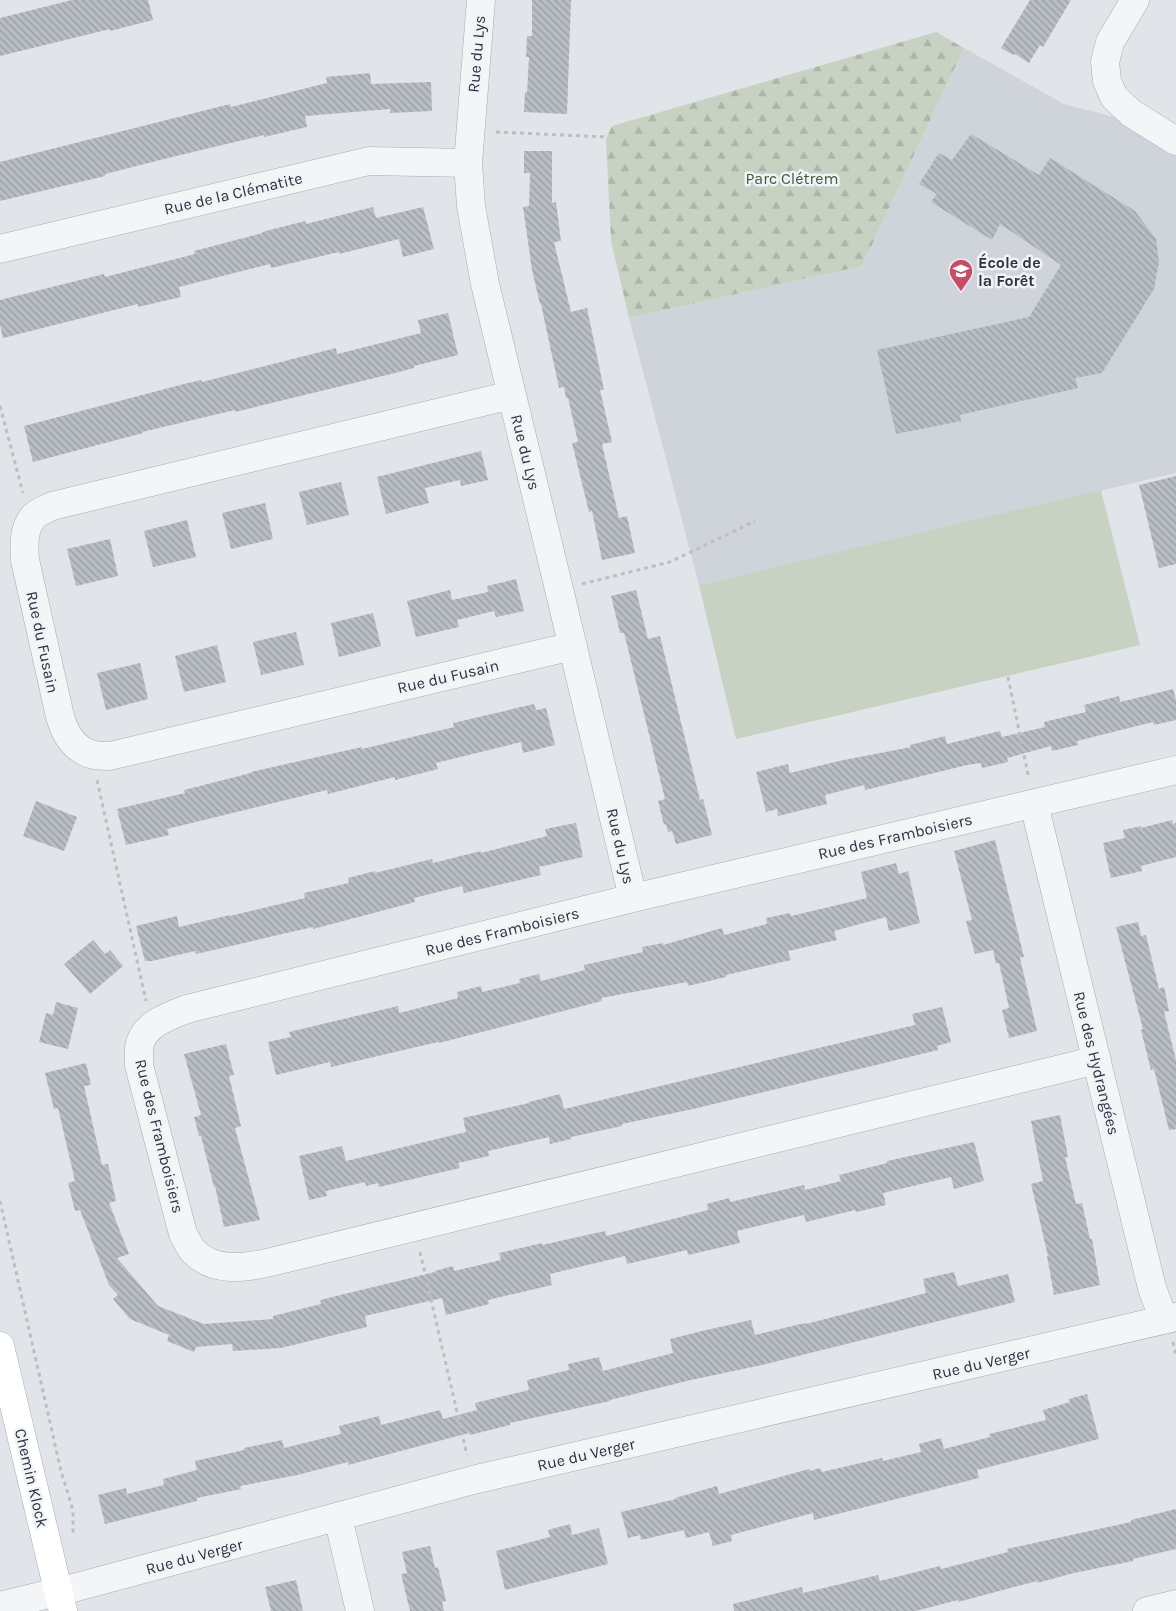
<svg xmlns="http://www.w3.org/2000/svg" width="1176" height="1611" viewBox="0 0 1176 1611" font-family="Karla,sans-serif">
	<defs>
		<pattern id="forest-firs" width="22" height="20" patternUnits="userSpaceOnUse" patternTransform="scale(1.25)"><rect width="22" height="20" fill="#c8d2c3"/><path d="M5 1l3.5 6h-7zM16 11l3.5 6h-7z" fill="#acb5a9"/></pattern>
		<pattern id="building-back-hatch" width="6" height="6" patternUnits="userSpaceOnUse" patternTransform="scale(1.25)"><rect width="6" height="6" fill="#b9bec6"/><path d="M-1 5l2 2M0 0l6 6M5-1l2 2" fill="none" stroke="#979ba2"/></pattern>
	</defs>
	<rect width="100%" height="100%" fill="#e1e5e9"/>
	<!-- built -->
	<path fill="#cfd4db" d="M 964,48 L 1064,104 L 1122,119 L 1176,156 L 1176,473 L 699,585 L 629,318 L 862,266 Z"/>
	<!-- grass -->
	<path fill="#c8d2c3" d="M 1101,490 L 1140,645 L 736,739 L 699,585 Z"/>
	<!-- forest -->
	<path fill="url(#forest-firs)" d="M 936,32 L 964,48 L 862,266 L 629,318 L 611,241 L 606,139 L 612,126 Z"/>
	<!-- building -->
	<path fill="url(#building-back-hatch)" d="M 72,0 L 148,0 L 153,20 L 110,31 L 110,29 L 0,56 L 0,18 Z
		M 532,0 L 571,0 L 567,114 L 524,112 L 525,92 L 527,93 L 529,57 L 526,57 L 527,36 L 532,36 Z
		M 1030,0 L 1071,0 L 1043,47 L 1040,45 L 1029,63 L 1015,54 L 1013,55 L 1001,48 Z
		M 370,73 L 371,84 L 431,82 L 432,111 L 390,113 L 390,109 L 305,116 L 307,127 L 264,137 L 264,135 L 172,157 L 105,174 L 105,176 L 0,201 L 0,162 L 230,104 L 231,107 L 327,83 L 326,77 Z
		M 971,134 L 1039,175 L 1050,158 L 1135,211 L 1156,239 L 1159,262 L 1154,289 L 1102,373 L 1075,378 L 1078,388 L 960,415 L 961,421 L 896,434 L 877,350 L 1029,317 L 1061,265 L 1000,224 L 992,240 L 931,202 L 937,194 L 919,184 L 939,153 L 952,160 Z
		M 524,151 L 552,151 L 552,203 L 556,202 L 561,241 L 554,242 L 571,312 L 587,308 L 604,390 L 600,390 L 612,442 L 602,444 L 619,518 L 627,516 L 635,553 L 602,560 L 592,511 L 589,512 L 572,443 L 578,442 L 568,398 L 566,398 L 564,387 L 559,388 L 541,304 L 540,304 L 532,270 L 523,207 L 529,206 L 530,173 L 524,173 Z
		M 373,207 L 376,218 L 423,207 L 434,249 L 403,257 L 399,239 L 339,254 L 339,252 L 271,268 L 270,264 L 179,287 L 181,297 L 138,307 L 138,304 L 3,338 L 0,325 L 0,300 L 104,274 L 105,277 L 195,254 L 194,251 L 263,233 L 262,232 L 305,221 L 306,224 Z
		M 448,313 L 458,355 L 414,366 L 414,368 L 391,374 L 235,412 L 235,410 L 142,432 L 143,433 L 33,462 L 24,426 L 180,385 L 201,380 L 202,382 L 336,348 L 337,354 L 421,333 L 418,320 Z
		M 481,451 L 488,480 L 461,486 L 460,480 L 425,488 L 429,503 L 386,514 L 377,477 Z
		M 1176,476 L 1176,564 L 1159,568 L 1139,485 Z
		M 341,482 L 349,515 L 307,525 L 299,492 Z
		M 265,503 L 273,539 L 231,549 L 222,513 Z
		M 187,520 L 196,557 L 153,567 L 144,531 Z
		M 110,539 L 118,576 L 76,586 L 67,549 Z
		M 516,579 L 524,611 L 496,617 L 494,611 L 457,620 L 459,627 L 416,637 L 407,601 L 450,590 L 452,600 L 488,592 L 487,586 Z
		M 636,590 L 648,639 L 660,636 L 700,800 L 703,799 L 712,835 L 676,844 L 672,831 L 668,832 L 666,824 L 664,825 L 658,801 L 665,799 L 624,633 L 620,633 L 611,596 Z
		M 373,613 L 381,646 L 339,657 L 331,623 Z
		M 296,632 L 304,665 L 261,675 L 253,642 Z
		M 217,645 L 226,682 L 184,692 L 175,656 Z
		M 140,663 L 148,699 L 106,710 L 97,673 Z
		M 1173,689 L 1176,700 L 1176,720 L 1154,725 L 1153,722 L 1077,741 L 1078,745 L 1052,751 L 1051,746 L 1007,758 L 1008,762 L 982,768 L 981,763 L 967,765 L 865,790 L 864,785 L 825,795 L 827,804 L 778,816 L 777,809 L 766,812 L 756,772 L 788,764 L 790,773 L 839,761 L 911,747 L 910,745 L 945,736 L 947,744 L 1000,731 L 1002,737 L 1045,727 L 1044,722 L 1086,712 L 1084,705 L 1119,696 L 1120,702 Z
		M 534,704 L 536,710 L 546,708 L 555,745 L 523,753 L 521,742 L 436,763 L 438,769 L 395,780 L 395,777 L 328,794 L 327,790 L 167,829 L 169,835 L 126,845 L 117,809 L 185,793 L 184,790 L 251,773 L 251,772 L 362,747 L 362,749 L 454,727 L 453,723 Z
		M 36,801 L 77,817 L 64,851 L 23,836 Z
		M 1172,820 L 1173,824 L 1176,823 L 1176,857 L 1141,866 L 1142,871 L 1111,878 L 1103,843 L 1125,838 L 1123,830 L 1141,826 L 1141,828 Z
		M 576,823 L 583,857 L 539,867 L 541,875 L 464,893 L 462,886 L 414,898 L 415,902 L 313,929 L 313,927 L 196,954 L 195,951 L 152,961 L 145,961 L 136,926 L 177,916 L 179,927 L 230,915 L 230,916 L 305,898 L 304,893 L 349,883 L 348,878 L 375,871 L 375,873 L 432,859 L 433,863 L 481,851 L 481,853 L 547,836 L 545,829 Z
		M 995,840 L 1024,957 L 1020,958 L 1037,1031 L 1009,1038 L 1002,1010 L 1009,1008 L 999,963 L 996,964 L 993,950 L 975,954 L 966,921 L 972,920 L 954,851 Z
		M 896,863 L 899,874 L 908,871 L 920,923 L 889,931 L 886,917 L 834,931 L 837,940 L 788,951 L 791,960 L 726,975 L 726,977 L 688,986 L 687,982 L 601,998 L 602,1001 L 439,1043 L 438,1042 L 331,1067 L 330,1062 L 276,1075 L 268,1042 L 291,1037 L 289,1032 L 398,1006 L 399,1013 L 458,998 L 457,992 L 481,986 L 482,992 L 520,983 L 519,979 L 539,974 L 541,981 L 585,970 L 584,965 L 643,952 L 642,947 L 663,943 L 663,945 L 722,928 L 724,935 L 767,924 L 766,918 L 790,913 L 791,916 L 867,898 L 861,872 Z
		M 1138,922 L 1141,936 L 1146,935 L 1159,989 L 1164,987 L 1169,1011 L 1164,1012 L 1176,1060 L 1176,1129 L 1169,1130 L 1154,1069 L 1151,1070 L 1141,1030 L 1143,1029 L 1116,927 Z
		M 93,940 L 105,954 L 110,950 L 123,966 L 90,994 L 64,964 Z
		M 56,1002 L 78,1008 L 68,1049 L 39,1042 L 46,1013 L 53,1015 Z
		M 942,1007 L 951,1042 L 937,1046 L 938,1050 L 693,1109 L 622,1124 L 622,1126 L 571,1137 L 571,1139 L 550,1144 L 549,1137 L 488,1151 L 489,1156 L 458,1163 L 460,1168 L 379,1187 L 378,1183 L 366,1186 L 365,1182 L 326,1191 L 327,1196 L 309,1200 L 299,1156 L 342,1146 L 346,1161 L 466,1132 L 463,1118 L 529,1103 L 529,1102 L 560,1094 L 564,1109 L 915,1025 L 912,1014 Z
		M 226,1044 L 234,1075 L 229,1076 L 241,1126 L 235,1128 L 260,1220 L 224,1227 L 215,1186 L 214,1187 L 201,1136 L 199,1136 L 194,1117 L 201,1115 L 184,1054 Z
		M 86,1063 L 91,1085 L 84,1086 L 102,1165 L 108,1164 L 116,1201 L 109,1203 L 129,1254 L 117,1258 L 158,1306 L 204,1324 L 273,1319 L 273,1316 L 321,1304 L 320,1300 L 435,1272 L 435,1271 L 453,1266 L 454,1271 L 501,1260 L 499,1253 L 542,1243 L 542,1245 L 605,1231 L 606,1236 L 708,1210 L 707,1204 L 729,1198 L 730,1202 L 804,1185 L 805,1190 L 841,1181 L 839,1175 L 887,1163 L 887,1161 L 974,1142 L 984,1181 L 954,1189 L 951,1177 L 883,1193 L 886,1205 L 856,1212 L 855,1210 L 806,1222 L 804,1215 L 737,1231 L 740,1243 L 688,1255 L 687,1250 L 627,1264 L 625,1256 L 550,1274 L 552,1285 L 488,1300 L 489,1304 L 446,1315 L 442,1298 L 365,1316 L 367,1327 L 281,1348 L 233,1351 L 232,1344 L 196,1347 L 194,1352 L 167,1341 L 169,1335 L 130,1319 L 113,1299 L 118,1295 L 109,1285 L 80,1210 L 75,1211 L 68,1183 L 75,1181 L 58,1108 L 54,1109 L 45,1073 Z
		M 1060,1115 L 1068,1157 L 1065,1157 L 1076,1204 L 1082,1203 L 1090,1239 L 1092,1239 L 1100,1285 L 1054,1295 L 1047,1256 L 1048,1256 L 1031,1184 L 1043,1181 L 1031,1121 Z
		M 954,1272 L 958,1286 L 1008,1274 L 1015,1302 L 762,1365 L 691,1380 L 610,1400 L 610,1401 L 510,1423 L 510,1425 L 470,1435 L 469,1433 L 348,1465 L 348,1462 L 297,1475 L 240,1486 L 241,1489 L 197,1498 L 197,1501 L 105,1524 L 98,1495 L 126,1488 L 127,1494 L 164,1485 L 163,1479 L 197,1470 L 195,1461 L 244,1450 L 244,1448 L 282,1440 L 284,1448 L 341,1434 L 339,1426 L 379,1416 L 381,1425 L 440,1410 L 443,1419 L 477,1410 L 475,1403 L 529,1390 L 527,1380 L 569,1370 L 568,1364 L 599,1357 L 603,1371 L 673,1353 L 670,1339 L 702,1331 L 751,1320 L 755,1335 L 805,1323 L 806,1324 L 926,1293 L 923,1279 Z
		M 1087,1394 L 1099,1439 L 977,1470 L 979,1478 L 814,1520 L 813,1513 L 731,1535 L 732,1541 L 713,1546 L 709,1532 L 686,1538 L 684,1530 L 641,1540 L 640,1535 L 628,1538 L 621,1512 L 676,1499 L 675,1498 L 717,1486 L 719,1494 L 809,1469 L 810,1471 L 820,1468 L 822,1472 L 882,1458 L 883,1461 L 921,1452 L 919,1444 L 941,1438 L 944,1449 L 990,1437 L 989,1434 L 1046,1420 L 1043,1410 L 1070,1402 L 1069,1399 Z
		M 1176,1509 L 1176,1549 L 1133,1559 L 1133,1561 L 1074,1573 L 1037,1583 L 1037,1581 L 958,1602 L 958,1600 L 916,1611 L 734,1611 L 733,1604 L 802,1587 L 803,1593 L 878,1575 L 880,1581 L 940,1566 L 941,1569 L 1008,1552 L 1007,1549 L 1131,1522 L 1131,1520 Z
		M 570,1524 L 572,1535 L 599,1528 L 608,1564 L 505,1590 L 496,1551 L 550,1537 L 548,1530 Z
		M 430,1546 L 435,1568 L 438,1567 L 446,1601 L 442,1602 L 444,1611 L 410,1611 L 401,1574 L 407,1573 L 402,1552 Z
		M 296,1580 L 303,1611 L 271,1611 L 265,1587 Z"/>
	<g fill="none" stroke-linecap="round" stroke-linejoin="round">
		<defs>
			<path id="street" d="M 481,0 L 468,163 L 471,206 L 485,284 L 559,589 L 633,898
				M 1135,0 L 1110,42 L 1105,62 L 1107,81 L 1114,97 L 1131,113 L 1176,141
				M 0,249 L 369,161 L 468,163
				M 511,395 L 52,506 C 47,509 38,512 34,516 C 23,528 24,546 25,560 L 59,712 C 63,730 71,747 90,754 C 96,756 104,756 110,756 L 573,646
				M 1034,804 L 1152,1288 L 1164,1320
				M 1097,1060 L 271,1262 C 245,1268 214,1273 193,1251 C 189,1246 186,1239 183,1234 L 139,1065 C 139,1059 139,1054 139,1048 C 142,1025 168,1016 187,1009 L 633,898 L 1176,770
				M 338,1517 L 360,1611
				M 0,1606 L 77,1587 L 473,1480 L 1176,1317
				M 1147,1611 L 1176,1604"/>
			<path id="secondary" d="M 0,1346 L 63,1611"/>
		</defs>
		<!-- street casing -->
		<use href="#street" stroke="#a6acb3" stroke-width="29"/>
		<!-- secondary casing -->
		<use href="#secondary" stroke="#a6acb3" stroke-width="29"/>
		<!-- path -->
		<path stroke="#bbbfc4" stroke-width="3" stroke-dasharray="4 4" stroke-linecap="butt" d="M 496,132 L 607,137
			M 0,406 L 23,493
			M 582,584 L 670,562 L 755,521
			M 1008,677 L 1029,779
			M 97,780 L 146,1001
			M 0,1201 L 61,1471 L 73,1510 L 73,1536
			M 420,1252 L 467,1455
			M 1173,1342 L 1176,1355"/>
		<!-- street -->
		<use href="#street" stroke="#f4f5f7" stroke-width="28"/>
		<!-- secondary -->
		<use href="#secondary" stroke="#fff" stroke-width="28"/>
	</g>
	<!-- icons -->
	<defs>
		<symbol id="school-pin" viewBox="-11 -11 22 30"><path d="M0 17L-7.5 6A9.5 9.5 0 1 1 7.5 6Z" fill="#c74d66" stroke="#f1f3f7"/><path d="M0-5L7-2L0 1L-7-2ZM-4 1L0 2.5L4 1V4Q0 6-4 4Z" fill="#fff"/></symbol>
	</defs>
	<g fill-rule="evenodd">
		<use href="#school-pin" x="947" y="257" width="28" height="38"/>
	</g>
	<g text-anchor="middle" stroke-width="5" stroke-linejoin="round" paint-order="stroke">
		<!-- street labels -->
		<g font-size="16" fill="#2a3340" stroke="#f1f3f7">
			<text transform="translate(476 54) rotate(-85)" y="6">Rue du Lys</text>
			<text transform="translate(233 193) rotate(-13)" y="6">Rue de la Clématite</text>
			<text transform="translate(526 452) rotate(76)" y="6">Rue du Lys</text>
			<text transform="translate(43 642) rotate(78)" y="6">Rue du Fusain</text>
			<text transform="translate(448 676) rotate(-13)" y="6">Rue du Fusain</text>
			<text transform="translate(895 836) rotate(-13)" y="6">Rue des Framboisiers</text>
			<text transform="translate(621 846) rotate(77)" y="6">Rue du Lys</text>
			<text transform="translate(502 931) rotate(-14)" y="6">Rue des Framboisiers</text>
			<text transform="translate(1097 1063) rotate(76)" y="6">Rue des Hydrangées</text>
			<text transform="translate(160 1136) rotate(76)" y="6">Rue des Framboisiers</text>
			<text transform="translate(981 1363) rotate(-13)" y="6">Rue du Verger</text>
			<text transform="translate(586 1454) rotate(-13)" y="6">Rue du Verger</text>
			<text transform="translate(32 1478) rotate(77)" y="6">Chemin Klock</text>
			<text transform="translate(194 1556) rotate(-15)" y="6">Rue du Verger</text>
		</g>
		<!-- park labels -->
		<g font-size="16" fill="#415b38" stroke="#f1f3f7">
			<text x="792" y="184">Parc Clétrem</text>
		</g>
		<!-- poi labels -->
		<g font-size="16" font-weight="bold" fill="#2a3340" stroke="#f1f3f7" text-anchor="start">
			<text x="978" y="268">École de<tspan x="978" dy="18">la Forêt</tspan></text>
		</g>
	</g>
</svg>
